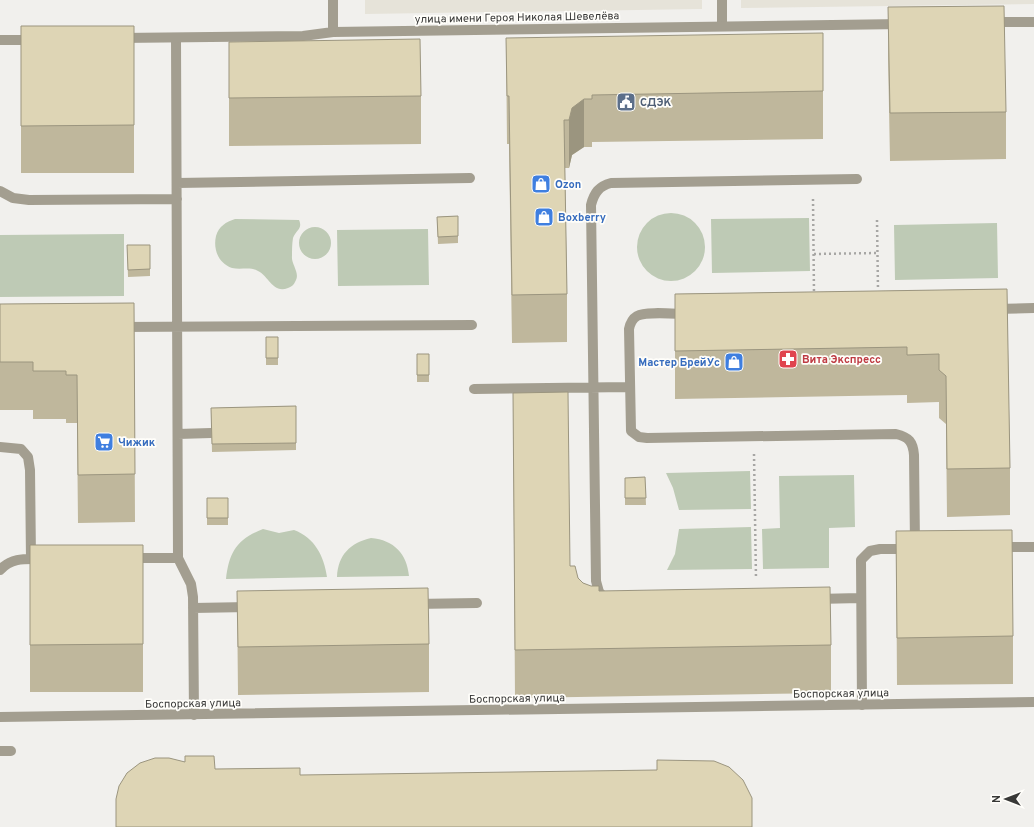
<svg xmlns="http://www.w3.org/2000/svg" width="1034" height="827" viewBox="0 0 1034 827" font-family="Overpass,sans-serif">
	<rect width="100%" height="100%" fill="#f1f0ed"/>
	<!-- built -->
	<path fill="#e6e3d9" d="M 365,0 L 702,0 L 702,9 L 365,14 Z
		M 741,0 L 1034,0 L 1034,4 L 741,8 Z"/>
	<!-- green -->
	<path fill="#becab5" d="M637 247a34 34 0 1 1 68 0a34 34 0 1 1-68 0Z
		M 809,218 L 810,271 L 712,273 L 711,219 Z
		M 235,219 L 299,220 C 303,229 296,230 293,238 C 292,244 292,250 292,256 C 291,265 301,273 295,282 C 294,285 291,287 288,288 C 272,294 269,275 256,270 C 249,267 240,270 232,268 C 218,263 213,249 216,236 C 219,226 226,222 235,219 Z
		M 997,223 L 998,278 L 895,280 L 894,225 Z
		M299 243a16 16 0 1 1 32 0a16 16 0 1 1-32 0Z
		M 428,229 L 429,285 L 338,286 L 337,230 Z
		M 124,234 L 124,296 L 0,297 L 0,235 Z
		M 750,471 L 751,509 L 679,510 L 673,488 L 666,473 Z
		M 854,475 L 855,527 L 829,528 L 829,568 L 763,569 L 762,529 L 780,528 L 779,476 Z
		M 751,527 L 752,569 L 667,570 L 675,554 L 679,529 Z
		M 263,529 L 279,533 L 294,530 C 315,538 324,556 327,577 L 226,579 C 229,552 237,539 263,529 Z
		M 371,538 C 394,540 407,554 409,576 L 337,577 C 338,555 350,543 371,538 Z"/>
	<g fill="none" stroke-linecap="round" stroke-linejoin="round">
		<!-- path -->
		<path stroke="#a7a6a4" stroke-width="2.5" stroke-dasharray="2 3" stroke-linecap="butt" d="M 813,199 L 814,294
			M 877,220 L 878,290
			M 814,254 L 878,253
			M 754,454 L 756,579"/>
		<!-- lane -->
		<path stroke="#a39e90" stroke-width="10" d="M 722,0 L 722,26
			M 176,38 L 178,558 L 191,584 L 193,597 L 194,715
			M 177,183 L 470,178
			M 0,191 L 13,198 L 29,200 L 177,199
			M 994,309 L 1034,308
			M 688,314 C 676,314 646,311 637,316 C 632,319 630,324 629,329 L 631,431 L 639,437 L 647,438 L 896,434 C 909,437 913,442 914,455 L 915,545
			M 120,327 L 472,325
			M 474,389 L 629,387
			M 178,434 L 211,433
			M 0,447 L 21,449 L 28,457 L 30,470 L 31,559
			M 998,547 L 1034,547
			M 130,558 L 178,558
			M 0,570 C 12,557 26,559 42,559
			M 604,597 L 599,592 L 596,581 L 591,205 C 594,193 599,186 611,183 L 857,179
			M 817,599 L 860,598
			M 415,604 L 477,603
			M 193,608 L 249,607
			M 862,705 L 861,560 L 870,551 L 880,549 L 908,549
			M 0,751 L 11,751"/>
		<!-- street -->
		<path stroke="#a39e90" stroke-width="10" d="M 333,0 L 333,32
			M 992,22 L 1034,22
			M 120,38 L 303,36 L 333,32 L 902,24
			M 0,40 L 34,40
			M 0,717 L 1034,702"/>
	</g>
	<!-- wall -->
	<path fill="#bfb79c" d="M 888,7 L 1006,112 L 1006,159 L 890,161 L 888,55 Z
		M 21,26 L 134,26 L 134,173 L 21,173 Z
		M 506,38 L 823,91 L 823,139 L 592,142 L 592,147 L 584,147 L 572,155 L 569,168 L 565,168 L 567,294 L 567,342 L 512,343 L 509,144 L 507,144 Z
		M 229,42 L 421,96 L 421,144 L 229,146 Z
		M 458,216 L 458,243 L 438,244 L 437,217 Z
		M 127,245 L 150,245 L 150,276 L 128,277 Z
		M 1007,289 L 1010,468 L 1010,515 L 947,517 L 946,424 L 939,418 L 939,402 L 907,403 L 907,395 L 675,399 L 675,294 Z
		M 134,303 L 135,522 L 78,523 L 77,423 L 66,423 L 66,419 L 33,419 L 33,410 L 0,410 L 0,304 Z
		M 266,337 L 278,337 L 278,365 L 266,365 Z
		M 417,354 L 429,354 L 429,382 L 417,382 Z
		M 513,393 L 570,566 L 578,578 L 583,583 L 599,591 L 831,645 L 831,693 L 515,698 Z
		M 296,406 L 296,450 L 212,452 L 211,408 Z
		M 645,477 L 646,505 L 625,505 L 625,478 Z
		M 207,498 L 228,498 L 228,525 L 207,525 Z
		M 896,531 L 1013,636 L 1013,684 L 897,685 Z
		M 30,545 L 143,545 L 143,692 L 30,692 Z
		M 237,591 L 429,644 L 429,692 L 238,695 Z"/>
	<!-- shaded-wall -->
	<path fill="#9b957f" d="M 584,99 L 584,147 L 572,155 L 569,168 L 569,120 L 572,108 Z"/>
	<!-- building -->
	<path fill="#ded5b5" stroke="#9b957f" d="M 1004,6 L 1006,112 L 890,113 L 888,7 Z
		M 21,26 L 134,26 L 134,125 L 21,126 Z
		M 823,33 L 823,91 L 592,95 L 592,99 L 584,99 L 572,108 L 569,120 L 564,120 L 567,294 L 512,295 L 509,96 L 507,96 L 506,38 Z
		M 420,39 L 421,96 L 229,98 L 229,42 Z
		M 458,216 L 458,236 L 438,237 L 437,217 Z
		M 127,245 L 150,245 L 150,269 L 128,270 Z
		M 1007,289 L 1010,468 L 947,469 L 946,376 L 939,370 L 939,354 L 907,355 L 907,347 L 675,351 L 675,294 Z
		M 134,303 L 135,474 L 78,475 L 77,375 L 66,375 L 66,371 L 33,371 L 33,362 L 0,362 L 0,304 Z
		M 266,337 L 278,337 L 278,358 L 266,358 Z
		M 417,354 L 429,354 L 429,375 L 417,375 Z
		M 568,392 L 570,566 L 575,566 L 578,578 L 583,583 L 591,586 L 599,586 L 599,591 L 830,587 L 831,645 L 515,650 L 513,393 Z
		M 296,406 L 296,443 L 212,444 L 211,408 Z
		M 645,477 L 646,498 L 625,498 L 625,478 Z
		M 207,498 L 228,498 L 228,518 L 207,518 Z
		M 1012,530 L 1013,636 L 897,638 L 896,531 Z
		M 30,545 L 143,545 L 143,644 L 30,645 Z
		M 428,588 L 429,644 L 238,647 L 237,591 Z
		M 185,756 L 214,756 L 215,769 L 300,768 L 300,775 L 657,770 L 657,760 L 714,761 L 729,767 L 743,780 L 752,798 L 752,827 L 116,827 L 116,799 L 119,786 L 127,773 L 140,763 L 155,758 L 169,758 L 185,762 Z"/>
	<!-- icons -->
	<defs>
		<symbol id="civic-square" viewBox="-11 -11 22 22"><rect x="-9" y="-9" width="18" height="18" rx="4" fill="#5c6f8a" stroke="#fffefa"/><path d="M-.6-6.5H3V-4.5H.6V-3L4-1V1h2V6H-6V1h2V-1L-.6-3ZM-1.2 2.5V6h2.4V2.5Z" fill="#fff"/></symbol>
		<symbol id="shop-square" viewBox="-11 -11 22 22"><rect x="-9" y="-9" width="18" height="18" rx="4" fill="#3f7fe0" stroke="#fffefa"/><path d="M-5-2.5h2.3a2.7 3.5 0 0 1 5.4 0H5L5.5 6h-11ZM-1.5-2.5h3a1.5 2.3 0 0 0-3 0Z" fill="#fff"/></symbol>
		<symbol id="pharmacy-square" viewBox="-11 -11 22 22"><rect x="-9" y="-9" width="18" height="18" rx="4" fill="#e0444e" stroke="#fffefa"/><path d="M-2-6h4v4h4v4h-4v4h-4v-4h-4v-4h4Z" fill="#fff"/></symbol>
		<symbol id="supermarket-square" viewBox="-11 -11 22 22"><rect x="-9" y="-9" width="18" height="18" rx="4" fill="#3f7fe0" stroke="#fffefa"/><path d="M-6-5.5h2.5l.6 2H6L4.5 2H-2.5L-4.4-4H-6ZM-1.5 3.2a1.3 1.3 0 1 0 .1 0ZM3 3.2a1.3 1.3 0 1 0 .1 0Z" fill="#fff"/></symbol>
	</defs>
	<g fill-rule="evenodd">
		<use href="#civic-square" x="615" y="91" width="22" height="22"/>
		<use href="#shop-square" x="530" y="173" width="22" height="22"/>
		<use href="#shop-square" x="533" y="206" width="22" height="22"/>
		<use href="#pharmacy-square" x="777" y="348" width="22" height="22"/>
		<use href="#shop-square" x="723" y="351" width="22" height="22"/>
		<use href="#supermarket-square" x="93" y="431" width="22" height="22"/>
	</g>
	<g text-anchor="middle" stroke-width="3.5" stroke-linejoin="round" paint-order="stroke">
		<!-- street labels -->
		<g font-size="11" fill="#383837" stroke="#fffefa">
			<text transform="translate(517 17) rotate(-1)" y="4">улица имени Героя Николая Шевелёва</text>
			<text transform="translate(841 693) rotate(-1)" y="4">Боспорская улица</text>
			<text transform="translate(517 698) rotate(-1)" y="4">Боспорская улица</text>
			<text transform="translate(193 703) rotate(-1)" y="4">Боспорская улица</text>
		</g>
		<!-- service labels -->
		<g font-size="11" font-weight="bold" fill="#4e5e75" stroke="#fffefa" text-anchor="start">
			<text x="640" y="106">СДЭК</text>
		</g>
		<!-- shop labels -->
		<g font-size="11" font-weight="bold" fill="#366cbe" stroke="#fffefa" text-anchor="start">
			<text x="555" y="188">Ozon</text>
			<text x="558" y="221">Boxberry</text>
			<text x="720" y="366" text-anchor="end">Мастер БрейУc</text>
			<text x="118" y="446">Чижик</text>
		</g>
		<!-- health labels -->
		<g font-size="11" font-weight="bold" fill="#be3a42" stroke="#fffefa" text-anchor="start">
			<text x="802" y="363">Вита Экспресс</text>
		</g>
	</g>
	<!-- north arrow -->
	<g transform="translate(1006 799) rotate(270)" stroke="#fffefa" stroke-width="3" paint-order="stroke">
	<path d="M0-3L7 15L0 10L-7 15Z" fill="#383837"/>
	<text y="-6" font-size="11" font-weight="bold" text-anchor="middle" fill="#383837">N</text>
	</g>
</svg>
